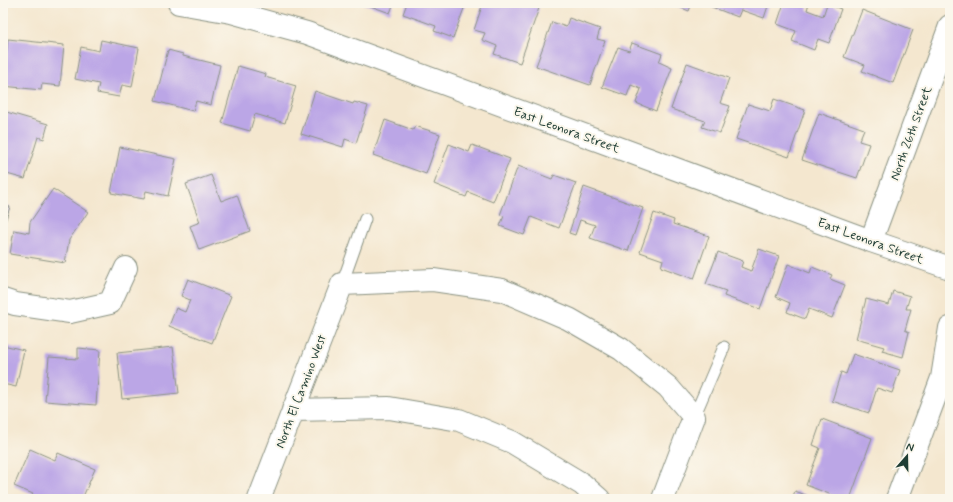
<svg xmlns="http://www.w3.org/2000/svg" width="953" height="502" viewBox="0 0 953 502" font-family="Mynerve,sans-serif">
	<rect width="100%" height="100%" fill="#fbf7ec"/>
	<filter id="ink" filterUnits="userSpaceOnUse"><feTurbulence type="fractalNoise" baseFrequency=".025" numOctaves="2"/><feDisplacementMap in="SourceGraphic" scale="8" xChannelSelector="R" yChannelSelector="G"/><feConvolveMatrix kernelMatrix="1 2 1 2 8 2 1 2 1" color-interpolation-filters="sRGB"/></filter>
	<filter id="wash" filterUnits="userSpaceOnUse"><feTurbulence type="fractalNoise" baseFrequency=".012" numOctaves="4" result="noise"/><feDisplacementMap in="SourceGraphic" scale="16" xChannelSelector="R" yChannelSelector="G"/><feGaussianBlur stdDeviation="0.9" result="paint"/><feColorMatrix in="noise" values="0 0 0 0 0 0 0 0 0 0 0 0 0 0 0 0 0 1.4 0 .05"/><feComposite in="paint" operator="in"/></filter>
	<g filter="url(#wash)">
		<rect width="100%" height="100%" fill="#f4e7cf"/>
		<g id="blocks">
			<!-- building -->
			<path fill="#bba6e6" d="M 362,3 L 394,3 L 390,13 Z
				M 407,3 L 466,3 L 453,38 L 434,31 L 436,26 L 403,14 Z
				M 483,3 L 489,3 L 493,4 L 493,3 L 524,3 L 539,8 L 520,63 L 494,54 L 497,46 L 482,40 L 485,33 L 474,30 Z
				M 669,3 L 692,3 L 689,11 Z
				M 711,3 L 769,3 L 764,18 L 741,10 L 738,17 L 709,6 Z
				M 784,3 L 809,3 L 807,10 L 823,16 L 827,4 L 841,9 L 829,43 L 818,39 L 814,50 L 792,41 L 796,31 L 777,24 Z
				M 862,10 L 913,30 L 893,83 L 862,71 L 865,65 L 844,57 Z
				M 569,18 L 600,29 L 597,39 L 605,41 L 590,85 L 536,66 L 552,22 L 566,27 Z
				M 8,39 L 64,45 L 60,86 L 42,84 L 41,90 L 3,86 Z
				M 101,40 L 139,48 L 132,87 L 122,85 L 119,97 L 97,93 L 99,84 L 75,79 L 81,47 L 99,51 Z
				M 632,43 L 662,54 L 659,62 L 672,68 L 656,111 L 636,103 L 641,89 L 631,85 L 627,96 L 602,87 L 618,47 L 629,51 Z
				M 168,50 L 183,54 L 183,56 L 220,65 L 211,105 L 196,101 L 193,111 L 155,101 Z
				M 687,63 L 729,78 L 720,103 L 730,106 L 720,133 L 702,127 L 705,121 L 671,109 Z
				M 238,66 L 266,74 L 265,77 L 296,86 L 285,123 L 255,114 L 250,131 L 222,123 Z
				M 315,91 L 353,104 L 354,102 L 368,106 L 356,143 L 345,139 L 343,147 L 301,134 Z
				M 774,99 L 805,110 L 789,157 L 736,139 L 748,104 L 770,111 Z
				M 3,111 L 48,124 L 44,139 L 38,137 L 25,179 L 3,173 Z
				M 819,113 L 864,129 L 859,141 L 869,144 L 857,178 L 802,160 Z
				M 385,120 L 413,130 L 415,126 L 440,134 L 426,174 L 373,155 Z
				M 449,144 L 469,152 L 472,145 L 510,159 L 493,202 L 468,192 L 466,197 L 434,184 Z
				M 120,147 L 176,159 L 168,196 L 146,191 L 144,199 L 111,193 Z
				M 518,166 L 552,179 L 554,175 L 576,183 L 559,228 L 531,217 L 524,235 L 500,226 L 504,216 L 500,215 Z
				M 211,175 L 221,201 L 237,195 L 250,231 L 199,250 L 190,226 L 200,222 L 186,184 Z
				M 584,187 L 643,208 L 628,251 L 590,238 L 595,225 L 580,220 L 575,235 L 569,233 Z
				M 53,189 L 88,212 L 69,240 L 65,263 L 10,254 L 14,230 L 29,233 L 30,222 Z
				M 3,204 L 10,207 L 3,228 Z
				M 654,213 L 674,220 L 673,224 L 709,236 L 694,279 L 661,267 L 663,260 L 640,252 Z
				M 759,249 L 779,256 L 760,309 L 724,296 L 726,291 L 706,284 L 718,252 L 743,261 L 741,267 L 751,271 Z
				M 788,264 L 810,273 L 812,267 L 832,275 L 830,279 L 845,285 L 832,318 L 809,309 L 805,319 L 787,312 L 790,303 L 776,297 Z
				M 188,279 L 231,296 L 212,343 L 169,326 L 176,308 L 185,312 L 190,300 L 181,296 Z
				M 893,291 L 910,296 L 906,309 L 911,309 L 905,330 L 909,332 L 903,357 L 882,351 L 884,347 L 856,339 L 866,299 L 889,305 Z
				M 3,345 L 24,350 L 16,387 L 3,384 Z
				M 173,347 L 179,393 L 122,399 L 117,353 Z
				M 78,348 L 100,350 L 96,405 L 45,401 L 49,357 L 78,359 Z
				M 853,354 L 900,370 L 892,393 L 877,388 L 869,413 L 832,401 L 841,372 L 846,374 Z
				M 822,419 L 872,438 L 850,499 L 842,499 L 806,485 L 820,448 L 813,445 Z
				M 30,449 L 55,460 L 58,453 L 95,469 L 82,499 L 31,499 L 33,494 L 14,486 Z
				M 795,491 L 816,499 L 792,499 Z"/>
		</g>
	</g>
	<g filter="url(#ink)">
		<use href="#blocks" fill-opacity="0" stroke="#8a9282" stroke-width="1"/>
		<g fill="none" stroke-linecap="round" stroke-linejoin="round">
			<defs>
				<path id="service" d="M 342,284 L 365,219
					M 694,417 L 724,347"/>
				<path id="minor" d="M 179,3 L 231,12 L 307,33 L 871,241 L 950,268
					M 871,241 L 950,26
					M 3,300 L 15,304 L 70,312 L 110,303 L 126,268
					M 293,410 L 389,408 L 459,420 L 512,442 L 582,484 L 599,499
					M 259,499 L 342,284 L 433,280 L 502,290 L 569,319 L 621,349 L 668,387 L 694,417 L 663,499
					M 897,499 L 942,378 L 950,328"/>
			</defs>
			<!-- service casing -->
			<use href="#service" stroke="#8a9282" stroke-width="13"/>
			<!-- minor casing -->
			<use href="#minor" stroke="#8a9282" stroke-width="24"/>
			<!-- service -->
			<use href="#service" stroke="#fff" stroke-width="11"/>
			<!-- minor -->
			<use href="#minor" stroke="#fff" stroke-width="22"/>
		</g>
	</g>
	<g text-anchor="middle" stroke-width="4" stroke-linejoin="round" paint-order="stroke">
		<!-- street labels -->
		<g font-size="13" fill="#1f3d34" stroke="#fbf7ec">
			<text transform="translate(567 129) rotate(20)" y="5">East Leonora Street</text>
			<text transform="translate(910 133) rotate(-70)" y="5">North 26th Street</text>
			<text transform="translate(871 240) rotate(20)" y="5">East Leonora Street</text>
			<text transform="translate(300 391) rotate(-69)" y="5">North El Camino West</text>
		</g>
	</g>
	<!-- margin -->
	<rect width="953" height="502" fill="none" stroke="#fbf7ec" stroke-width="16"/>
	<!-- north arrow -->
	<g transform="translate(907 456) rotate(20)" stroke="#fbf7ec" stroke-width="3" paint-order="stroke">
	<path d="M0-3L7 15L0 10L-7 15Z" fill="#1f3d34"/>
	<text y="-6" font-size="11" font-weight="bold" text-anchor="middle" fill="#1f3d34">N</text>
	</g>
</svg>
